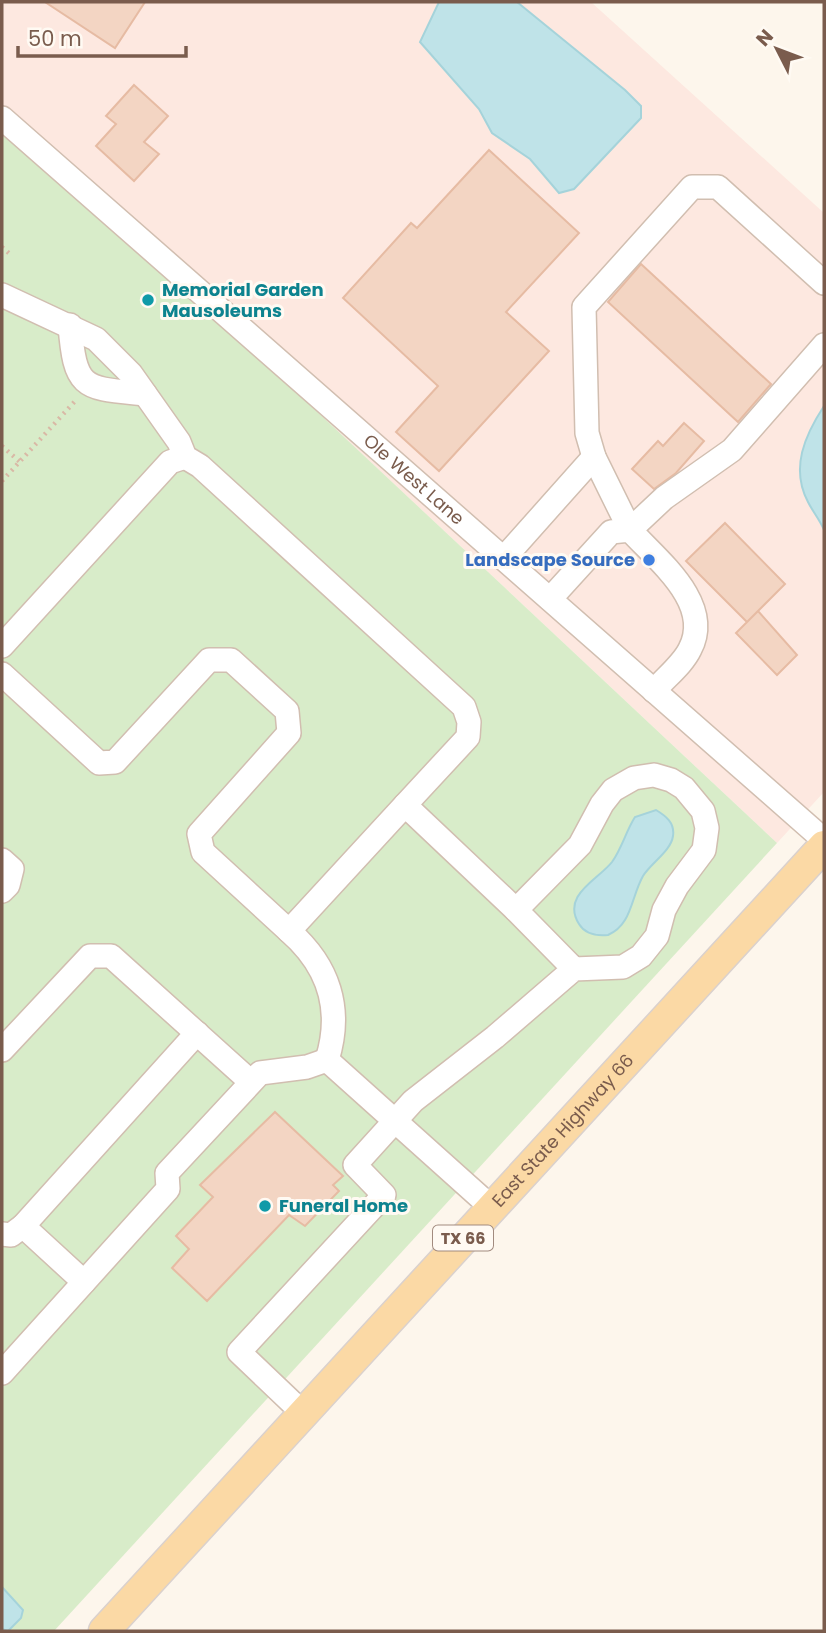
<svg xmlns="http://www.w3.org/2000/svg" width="826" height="1633" viewBox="0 0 826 1633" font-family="Poppins,sans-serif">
	<rect width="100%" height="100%" fill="#fdf6ec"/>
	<!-- commercial -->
	<path fill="#fde8e0" d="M 2,2 L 591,2 L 824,213 L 824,792 L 777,843 L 247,346 L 2,124 Z"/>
	<!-- green -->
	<path fill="#d8ecc9" d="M 2,124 L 247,346 L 777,843 L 54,1631 L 2,1631 Z"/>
	<!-- water -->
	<path fill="#bfe3e8" stroke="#a5d3da" stroke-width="2" d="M 439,2 L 517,2 L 625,90 L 641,106 L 641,118 L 574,189 L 559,193 L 530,159 L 492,133 L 479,109 L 420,42 Z
		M 824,406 L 824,530 C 820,520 813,512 808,502 C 790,468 805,435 824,406 Z
		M 656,810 C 666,816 675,823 673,836 C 671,851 651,863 643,876 C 631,897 632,925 608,935 C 597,936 585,934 579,924 C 561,895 598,880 612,862 C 622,848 626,831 635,817 Z
		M 2,1587 L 23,1610 L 21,1618 L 8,1631 L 2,1629 Z"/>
	<!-- building -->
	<path fill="#f3d5c3" stroke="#e6bba3" stroke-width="2" d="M 45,2 L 145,2 L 115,48 Z
		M 134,85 L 168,116 L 144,142 L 159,154 L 134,181 L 96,146 L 116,124 L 106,116 Z
		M 489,150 L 579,233 L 506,312 L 549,351 L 439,471 L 396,432 L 438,386 L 343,298 L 411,223 L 417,228 Z
		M 641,264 L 771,384 L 738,422 L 608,302 Z
		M 684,423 L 704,441 L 676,473 L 654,489 L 632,469 L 658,441 L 663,446 Z
		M 725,523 L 785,584 L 747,622 L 686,561 Z
		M 758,611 L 797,655 L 777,675 L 736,633 Z
		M 275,1112 L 343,1176 L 333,1185 L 339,1191 L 305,1226 L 289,1215 L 207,1301 L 172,1268 L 189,1249 L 176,1236 L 213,1197 L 200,1185 Z"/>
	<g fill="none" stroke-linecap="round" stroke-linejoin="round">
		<defs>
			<g id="minor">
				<path id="s1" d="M 2,118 L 824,840"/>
				<path d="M 824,283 L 718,187 L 692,187 L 584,307 L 587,433 L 594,457 L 630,530 L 664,498 L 732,450 L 824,345"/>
				<path d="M 2,295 L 96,339 L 131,374 L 179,442 L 185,457 L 200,466 L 464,707 L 469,722 L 468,737 L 405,805"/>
				<path d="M 70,325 C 75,391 84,388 145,394"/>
				<path d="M 504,558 L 594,457"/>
				<path d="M 550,599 L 611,532 L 630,530 C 657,560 714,603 690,649 C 683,664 665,678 654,691"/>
				<path d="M 2,646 L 170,462 L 185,457"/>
				<path d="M 2,674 L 99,763 L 115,762 L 209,660 L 231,660 L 287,711 L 289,733 L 199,834 L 203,852 L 289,931 L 405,805 L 516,910"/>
				<path d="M 2,860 L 12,869 L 8,885 L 2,891"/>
				<path d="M 289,931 C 329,966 343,1009 327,1060"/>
				<path d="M 2,1050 L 90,956 L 111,956 L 251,1082"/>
				<path d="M 23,1226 L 197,1033"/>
				<path d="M 2,1234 L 11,1235 L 23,1226 L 84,1282"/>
				<path d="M 2,1373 L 168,1189 L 167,1173 L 260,1073 L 307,1067 L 327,1060 L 491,1207"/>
				<path d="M 303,1413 L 239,1352 L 384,1195 L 355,1165 L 413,1101 L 495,1037 L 574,969 L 623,967 L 641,956 L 657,936 L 664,910 L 677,886 L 704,850 L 707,828 L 703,811 L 684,788 L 671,780 L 654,775 L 634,778 L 613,790 L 602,804 L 580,845 L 516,910 L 574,969"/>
			</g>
			<g id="major">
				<path id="s2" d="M 104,1631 L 824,846"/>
			</g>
		</defs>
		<!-- minor casing -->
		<use href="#minor" stroke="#d1beb0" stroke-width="26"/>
		<!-- major casing -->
		<use href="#major" stroke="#dad1cd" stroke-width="33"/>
		<!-- path -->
		<path stroke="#d9b8a5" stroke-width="4.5" stroke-dasharray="2 5" stroke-linecap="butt" d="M 2,247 L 11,255
			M 2,446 L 20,462
			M 2,481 L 77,399"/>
		<!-- minor -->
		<use href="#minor" stroke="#fff" stroke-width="23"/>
		<!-- major -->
		<use href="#major" stroke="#fbd9a5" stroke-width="30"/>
	</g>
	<!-- markers -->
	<g fill="#0f9aa8" stroke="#fffaf3" stroke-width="2.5">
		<circle cx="148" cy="300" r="7"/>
		<circle cx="265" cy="1206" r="7"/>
	</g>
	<circle fill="#3f7fe0" stroke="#fffaf3" stroke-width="2.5" cx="649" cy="560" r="7"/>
	<g text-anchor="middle" stroke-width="6" stroke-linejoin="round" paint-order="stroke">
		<!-- shield labels -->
		<rect fill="#fffaf3" stroke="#a28b7f" stroke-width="2" x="433" y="1225.5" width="60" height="25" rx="5"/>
		<g font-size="16" font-weight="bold" fill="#7a5c4d">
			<text x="463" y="1244">TX 66</text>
		</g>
		<!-- culture labels -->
		<g font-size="18" font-weight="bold" fill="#0d838f" stroke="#fffaf3" text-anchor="start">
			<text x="162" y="296">Memorial Garden<tspan x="162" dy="21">Mausoleums</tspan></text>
			<text x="279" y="1212">Funeral Home</text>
		</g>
		<!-- street labels -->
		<g font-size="18" fill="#7a5c4d" stroke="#fffaf3">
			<text dy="6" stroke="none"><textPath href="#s1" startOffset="548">Ole West Lane</textPath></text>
			<text dy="6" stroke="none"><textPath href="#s2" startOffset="679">East State Highway 66</textPath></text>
		</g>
		<!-- shop labels -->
		<g font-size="18" font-weight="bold" fill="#366cbe" stroke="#fffaf3" text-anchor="end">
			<text x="635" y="566">Landscape Source</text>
		</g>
	</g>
	<!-- border -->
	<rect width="826" height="1633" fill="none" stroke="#7a5c4d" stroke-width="7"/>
	<!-- north arrow -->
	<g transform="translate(777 49) rotate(312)" stroke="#fffaf3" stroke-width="5" paint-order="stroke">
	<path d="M0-5L12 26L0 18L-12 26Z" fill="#7a5c4d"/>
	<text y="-10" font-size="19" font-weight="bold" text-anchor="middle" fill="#7a5c4d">N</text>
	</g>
	<!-- scale -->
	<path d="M18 46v10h168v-10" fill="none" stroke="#7a5c4d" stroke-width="3.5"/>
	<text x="28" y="46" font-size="21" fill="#7a5c4d" stroke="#fffaf3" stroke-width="5" paint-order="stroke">50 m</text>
</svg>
